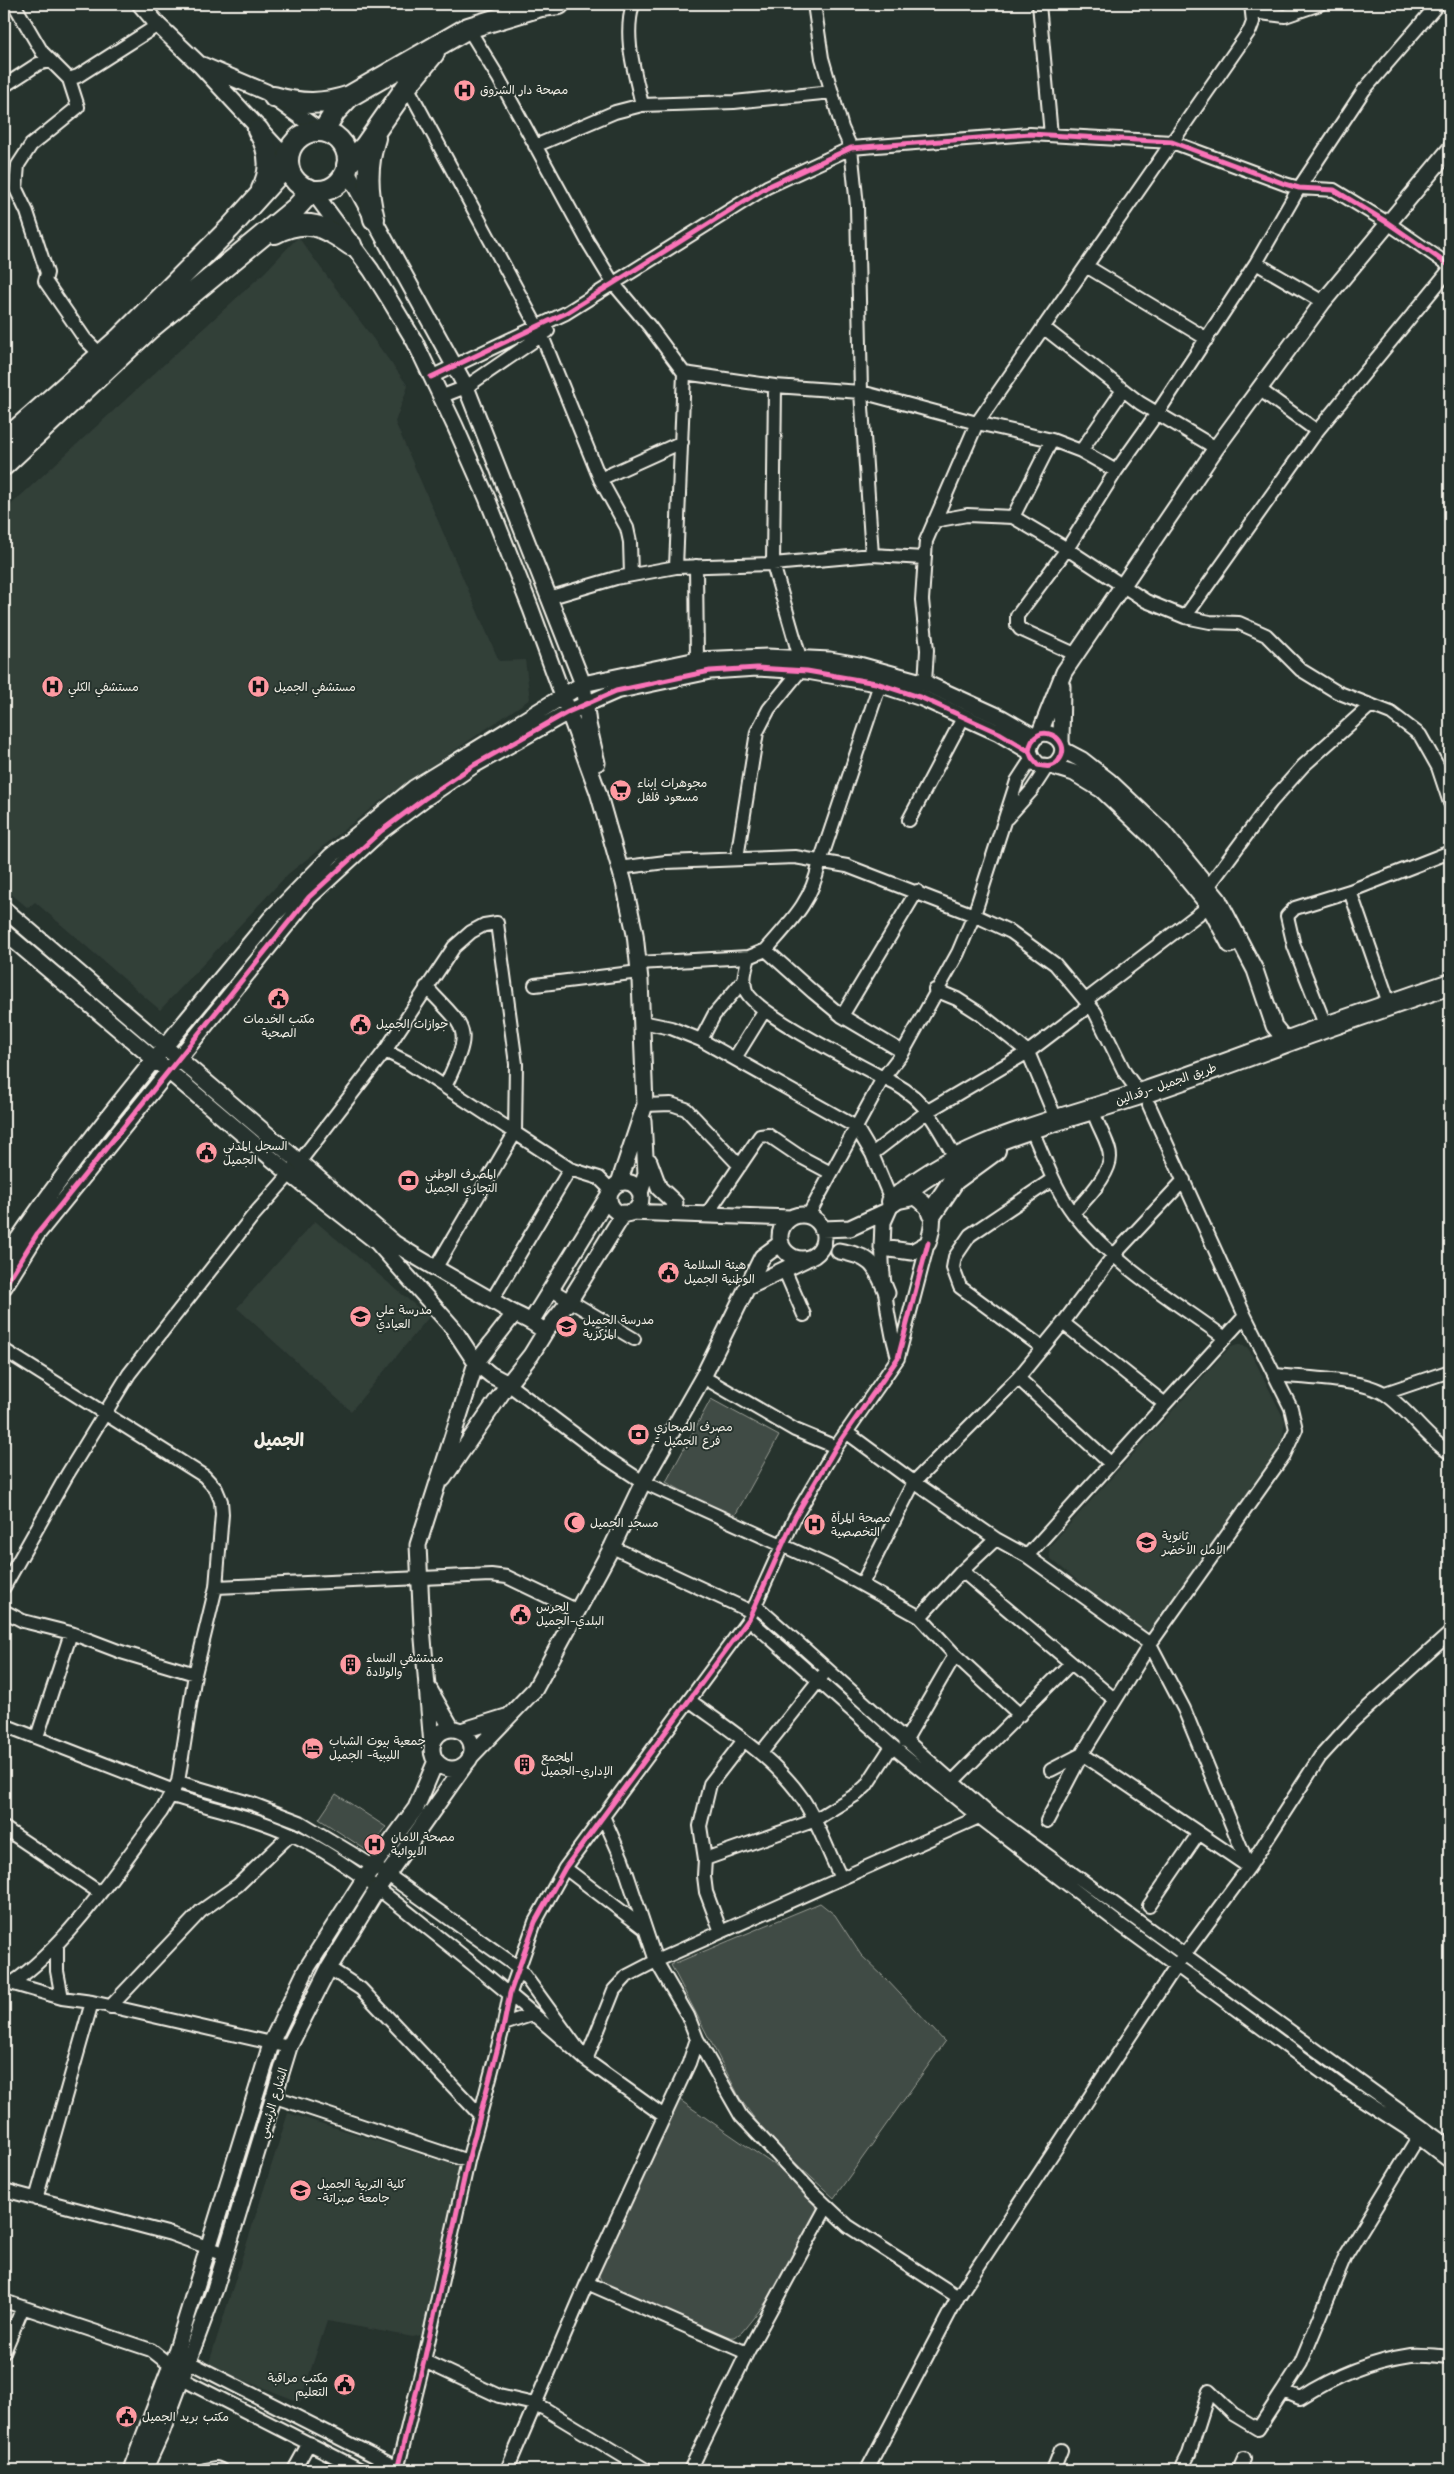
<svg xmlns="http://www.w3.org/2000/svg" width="1454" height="2474" viewBox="0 0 1454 2474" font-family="'Shantell Sans','Playpen Sans Arabic',sans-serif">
	<rect width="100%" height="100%" fill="#26332d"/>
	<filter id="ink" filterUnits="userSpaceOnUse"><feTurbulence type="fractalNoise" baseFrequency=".02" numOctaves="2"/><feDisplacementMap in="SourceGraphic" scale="10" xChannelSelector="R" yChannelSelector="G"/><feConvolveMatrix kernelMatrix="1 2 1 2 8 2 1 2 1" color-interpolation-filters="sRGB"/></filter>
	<g filter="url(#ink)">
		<!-- built -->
		<path fill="#333f39" d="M 298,237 L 408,386 L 395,422 L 499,661 L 525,660 L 530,699 L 383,799 L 288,874 L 160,1010 L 35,902 L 28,908 L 4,888 L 4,511 L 265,272 Z
			M 315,1221 L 429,1317 L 351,1411 L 237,1308 Z
			M 1238,1344 L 1247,1347 L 1251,1353 L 1285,1421 L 1281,1446 L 1156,1630 L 1139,1631 L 1050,1558 L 1049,1547 L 1231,1346 Z
			M 288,2113 L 464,2168 L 424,2334 L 413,2337 L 327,2321 L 300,2402 L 208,2366 Z"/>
		<!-- green -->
		<path fill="#414b45" stroke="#9a9e96" d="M 711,1399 L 779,1436 L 733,1519 L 666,1482 Z
			M 336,1794 L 386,1827 L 369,1852 L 319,1819 Z
			M 820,1903 L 835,1915 L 861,1955 L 886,1979 L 945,2042 L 834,2198 L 791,2159 L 762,2129 L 741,2100 L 671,1965 Z
			M 677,2098 L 790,2176 L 820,2212 L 775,2291 L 742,2332 L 735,2337 L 722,2338 L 605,2288 L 598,2274 Z"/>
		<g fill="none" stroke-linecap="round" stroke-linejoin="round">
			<defs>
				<path id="minor" d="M 14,4 L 42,52 L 69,79 L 78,76 L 158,25
					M 633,4 C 623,38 635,72 642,105
					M 814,4 L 822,58 L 842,128 L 851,148 L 857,206 L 861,392 L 872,555
					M 1039,4 L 1051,135
					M 1252,12 L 1285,16 L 1320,4
					M 468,28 L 498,77 L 588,242 L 613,283 L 650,327 L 684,373 L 676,567
					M 69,79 L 78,107 L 31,145 L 18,165 L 16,189 L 27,212 L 47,273 L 45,281 L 85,339 L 101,355
					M 4,86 L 38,64 L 49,61
					M 407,86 L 542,336 L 600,479 L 627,528 L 630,542 L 631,575
					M 535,146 L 615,112 L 642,105 L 734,102 L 832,92
					M 1086,266 L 1207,339
					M 1323,302 L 1256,263 L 1299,188 L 1364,90 L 1438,4
					M 1043,327 L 1140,403 L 1216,448
					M 684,373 L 775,386 L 861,392 L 977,423 L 1052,440 L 1081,451 L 1116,471 L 1158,412 L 1256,263
					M 431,377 L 566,313 L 767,187 L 851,148 L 1030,134 L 1172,142 L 1285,184 L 1299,188 L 1334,190 L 1388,223 L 1450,266
					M 775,386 L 773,564 L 800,658
					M 1259,389 L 1317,431
					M 440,397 L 466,387 L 548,331
					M 1052,440 L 1013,517 L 1067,549 L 1146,601 L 1185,617 L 1317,431 L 1450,269
					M 1081,451 L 1123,390
					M 600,479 L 682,442
					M 934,521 L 967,515 L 1013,517
					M 696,566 L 697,660
					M 548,598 L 616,578 L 676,567 L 773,564 L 872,555 L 924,558
					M 1185,617 L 1210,622 L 1239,623 L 1266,635 L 1301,670 L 1337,692 L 1391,713 L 1420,735 L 1438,767 L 1450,803
					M 1077,655 L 1020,629 L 1017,625 L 1017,616 L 1067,549 L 1116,471
					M 925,683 L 927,650 L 922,600 L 926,541 L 977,423 L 1250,30 L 1253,22 L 1251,4
					M 1007,818 L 1032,790 L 1047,767
					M 909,820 L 964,716
					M 737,858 L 757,732 L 769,709 L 800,671
					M 618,868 L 666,862 L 795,857 L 847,866 L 974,915 L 1011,932 L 1055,964 L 1095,1012 L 1125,1073 L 1140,1094
					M 1208,887 L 1271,802 L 1303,766 L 1371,705
					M 1350,891 L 1390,1006
					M 766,950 C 790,922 811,903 819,865 L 880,684
					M 749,957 C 746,968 742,979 746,991 C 756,1014 856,1063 883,1078 C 924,1095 934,1121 955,1157
					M 638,963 L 749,957 L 766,950 L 813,992 L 842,1016 L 903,1052
					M 535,985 L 639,972
					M 426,987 C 470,1033 472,1028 445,1087
					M 935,990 L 957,999 L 979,1013 L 1028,1052 L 1056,1119
					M 1086,1000 L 1209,906
					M 842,1016 L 917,891
					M 642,1022 L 671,1028 L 701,1040 L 856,1127 L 872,1154 L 928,1111 L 1028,1052 L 1090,1005
					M 1326,1027 L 1294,946 L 1287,916 L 1295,908 L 1350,891 L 1450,852
					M 701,1040 L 714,1015 L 743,981
					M 385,1051 L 454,947 L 471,932 L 484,925 L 497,923 L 516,1064 L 515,1133 L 435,1269
					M 735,1058 L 764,1011
					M 645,1105 L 671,1104 L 686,1109 L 740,1166
					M 1034,1135 C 1046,1162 1056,1191 1074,1214 C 1114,1265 1173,1300 1225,1338
					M 872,1154 L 892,1202
					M 1073,1213 C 1085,1201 1110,1174 1110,1157 C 1110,1145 1100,1130 1096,1119
					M 707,1214 L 760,1136 L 768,1135 L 799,1156 L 831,1173
					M 808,1216 L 883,1078 L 903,1052 L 958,953 L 974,915 L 1017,781 L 1032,758
					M 882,1248 C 883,1284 888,1323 898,1358
					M 784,1269 L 804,1315
					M 550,1289 L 634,1339
					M 492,1300 L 570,1169
					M 1063,1323 L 1113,1256 L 1184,1180
					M 1043,1348 L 960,1287 L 953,1268 L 955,1257 L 970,1235 L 1053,1179
					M 4,1350 L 204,1476 L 216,1489 L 221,1501 L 222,1514 L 216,1587 L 195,1674 L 178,1782 L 161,1812 C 119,1867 68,1945 12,1983
					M 1275,1375 C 1303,1378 1363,1379 1385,1394 C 1409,1410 1425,1437 1450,1453
					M 703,1377 L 795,1430 L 836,1447
					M 1018,1378 L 1110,1463
					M 508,1384 L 605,1457 L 643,1482 L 828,1566 L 920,1617 L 955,1655 L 1020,1715
					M 1385,1393 L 1450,1371
					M 846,1432 L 914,1482 L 996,1539 L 1027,1556 L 1150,1644 L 1184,1709 L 1249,1867
					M 612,1547 L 752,1612
					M 1027,1556 L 1245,1316
					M 962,1571 L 996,1539
					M 862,1584 L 914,1482 L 1018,1378 L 1063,1323 L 1165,1404
					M 4,1587 L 67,1475 L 129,1374 L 252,1217 L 290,1174 L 385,1051 L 407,1062 L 570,1169 L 599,1178 L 611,1190
					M 216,1587 L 491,1575 L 507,1577 L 578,1611
					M 755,1605 C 833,1673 907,1743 985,1810 L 1450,2147
					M 4,1611 L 23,1621 L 71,1633 L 121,1652 L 195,1674
					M 920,1617 L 962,1571 L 1114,1699
					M 749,1619 L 892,1746 L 979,1817 L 1118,1923 L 1341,2086 L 1406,2128 L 1450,2162
					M 689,1700 C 729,1730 774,1757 802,1798 C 817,1820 829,1854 841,1878
					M 4,1725 L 174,1791
					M 37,1737 L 71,1633
					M 905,1741 L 955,1655
					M 761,1753 L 823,1675
					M 1051,1770 L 1082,1754 L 1249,1867
					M 178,1782 L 253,1804 L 300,1822 L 388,1875 L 519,1968 L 586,2060 L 664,2116
					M 952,1782 L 1071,1663
					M 172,1796 C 212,1808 254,1817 291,1834 C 342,1858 385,1894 429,1929 C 482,1971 535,2014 586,2060 L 614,1990 L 627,1976 L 656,1961 L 979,1817
					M 1047,1821 L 1082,1754 L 1150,1644 L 1284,1455 L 1296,1429 L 1291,1408 L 1245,1316 L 1149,1105
					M 4,1828 L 99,1892
					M 705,1859 L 813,1821 L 857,1794 L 866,1786 L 892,1746
					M 565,1868 L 645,1929
					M 1149,1906 L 1199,1833
					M 721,1932 L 706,1892 L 704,1876 L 705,1859 L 700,1826 L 710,1784 L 744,1740
					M 57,1944 L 57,1971 L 62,1998
					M 329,1968 L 361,1989 L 480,2115
					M 7,1982 L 62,1998 L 92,2002 L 289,2047
					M 110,2007 L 201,1911 L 238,1885 L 291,1834
					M 504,2024 L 534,2014
					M 697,2039 L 741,2116 L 813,2193 L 848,2226 L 958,2297
					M 275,2097 L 468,2161
					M 4,2190 L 171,2234 L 226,2254
					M 36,2199 L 92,2002
					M 587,2283 L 747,2353 L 690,2470
					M 4,2301 L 151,2350 L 165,2361
					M 4,2352 L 23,2307
					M 747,2353 L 827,2206
					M 179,2357 L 402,2470
					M 424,2361 L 499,2396 L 534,2404 L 545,2409 L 646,2470
					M 174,2375 L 361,2470
					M 1283,2391 L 1301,2363 L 1345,2257 L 1417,2139
					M 205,2470 L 216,2468 L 221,2470
					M 294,2470 L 309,2443
					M 397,2470 L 424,2361 L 468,2161 L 504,2024 L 510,1993 L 535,1922 L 565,1868 L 749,1619 L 795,1517 L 836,1447 L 898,1358 L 928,1243
					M 507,2470 L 587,2283 L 689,2063 L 697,2039 L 688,2016 L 656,1961 L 622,1859 L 603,1816
					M 867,2470 L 958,2297 L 1176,1966 L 1249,1867 L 1320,1757 L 1353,1721 L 1450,1633
					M 1053,2470 L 1061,2450
					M 1181,2470 L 1189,2454 L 1209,2391 L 1233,2414 L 1258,2429 L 1283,2391 L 1300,2398 C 1334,2376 1371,2361 1411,2355 C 1424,2354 1438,2356 1450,2357
					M 1239,2470 L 1244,2459"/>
				<path id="tertiary" d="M 140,4 L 158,25 L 200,65 L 288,160
					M 202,65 L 266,92 L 320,131
					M 346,169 L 466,387 L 583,684 L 588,724 L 597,763
					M 312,190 L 371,270 L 391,302 L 415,342 L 455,426 L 487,498 L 531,609 L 598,792 L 624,883 L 635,934 L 640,980 L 645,1105 L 619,1183
					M 1039,735 L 1064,672 L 1216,448 L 1323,302 L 1450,149
					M 1061,742 L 1062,686
					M 1063,750 L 1082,760 L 1109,781 L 1163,832 L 1218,899 L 1255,970 L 1274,1026 L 1282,1036 L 1293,1040
					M 1051,766 L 1074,773 L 1102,790 L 1155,840 L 1209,906 L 1230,945
					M 4,909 L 394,1243 C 431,1267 470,1287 508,1310 C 522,1318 532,1320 545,1332
					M 4,932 L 290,1174 L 377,1242 L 453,1328 L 476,1363 L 491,1375 L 508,1384
					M 649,1161 L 659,1188 L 675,1203
					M609 1198a16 16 0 1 1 32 0a16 16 0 1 1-32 0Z
					M 640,1193 L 646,1174 L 643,1120
					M 916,1197 C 936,1211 935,1221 928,1243 L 912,1252 L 882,1248 L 883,1222 L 892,1202 Z
					M 630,1212 L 791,1218
					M780 1237a22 22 0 1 1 44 0a22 22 0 1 1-44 0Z
					M 822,1229 L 850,1228 L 887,1211
					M 839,1251 C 871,1257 875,1263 887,1293
					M 4,1260 C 84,1139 180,1029 271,918 L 331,856 L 414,788 L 583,684 L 697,660 L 767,657 L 830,660 L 859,665 L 925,683 L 1002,718 L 1035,737
					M 4,1287 L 37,1234 L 309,897 L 381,831 L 424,799 L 474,765 L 568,712 L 616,691 L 710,671 L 757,668 L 807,671 L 876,683 L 922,698 L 999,733 L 1029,751 L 1032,758 L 1038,765 C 1046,767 1054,768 1059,760 C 1075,739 1034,717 1029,751
					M 748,1287 L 806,1259
					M 532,1320 L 609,1195
					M 443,1479 L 508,1384 L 531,1355 L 545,1332 L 570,1300 L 624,1213
					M 429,1689 L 452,1729
					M432 1749a20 20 0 1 1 40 0a20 20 0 1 1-40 0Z
					M 461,1731 L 506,1717
					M 432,1745 L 422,1627 L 418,1545 L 476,1363 L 514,1314
					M 470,1757 L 535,1689 L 612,1547 L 643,1482 L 703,1377 L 762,1257 L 781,1243
					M 131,2470 L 175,2355 L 272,2041 L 307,1968 L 364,1879 L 416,1808 L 436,1761
					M 144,2470 L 162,2431 L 215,2289 L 289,2047 L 329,1968 L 378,1888 L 464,1766"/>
				<path id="primary" d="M 274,97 C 301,105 324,105 350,96
					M 258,130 C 269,148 273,169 262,189
					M 323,131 L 335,112 L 350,96 L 468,28 L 541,6 L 559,4
					M288 161a30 30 0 1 1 60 0a30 30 0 1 1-60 0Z
					M 347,165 L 365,146 L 407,86 L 434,53
					M 374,219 C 367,191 366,166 375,138
					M 275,233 C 307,217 324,226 351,245
					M 4,441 L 119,339 L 230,228 L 288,164
					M 4,465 L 149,329 L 296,208 L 306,197 L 309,189
					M 892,1202 C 964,1139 1051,1124 1140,1094 C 1203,1073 1266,1049 1329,1026 C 1369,1012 1410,998 1450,984
					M 932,1213 L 954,1180 L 995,1150"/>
			</defs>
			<!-- minor casing -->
			<use href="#minor" stroke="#f4f1e8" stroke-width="16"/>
			<!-- tertiary casing -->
			<use href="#tertiary" stroke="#f4f1e8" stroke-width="19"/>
			<!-- primary casing -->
			<use href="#primary" stroke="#f4f1e8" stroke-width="24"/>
			<!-- minor -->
			<use href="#minor" stroke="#26332d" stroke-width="12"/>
			<!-- tertiary -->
			<use href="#tertiary" stroke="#26332d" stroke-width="15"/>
			<!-- primary -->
			<use href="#primary" stroke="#26332d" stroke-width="20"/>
			<defs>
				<path id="cycleway" d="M 431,377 L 566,313 L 767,187 L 851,148 L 1030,134 L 1172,142 L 1285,184 L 1299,188 L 1334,190 L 1388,223 L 1450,266
					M 4,1287 L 37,1234 L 309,897 L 381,831 L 424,799 L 474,765 L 568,712 L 616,691 L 710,671 L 757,668 L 807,671 L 876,683 L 922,698 L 999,733 L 1029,751 L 1032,758 L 1038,765 C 1046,767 1054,768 1059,760 C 1075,739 1034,717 1029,751
					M 397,2470 L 424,2361 L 468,2161 L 504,2024 L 510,1993 L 535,1922 L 565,1868 L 749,1619 L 795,1517 L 836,1447 L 898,1358 L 928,1243"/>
			</defs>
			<!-- cycleway casing -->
			<use href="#cycleway" stroke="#26332d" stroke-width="8"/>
			<!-- cycleway -->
			<use href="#cycleway" stroke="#fb73b8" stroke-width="5"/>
		</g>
	</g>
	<!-- icons -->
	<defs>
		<symbol id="hospital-disc" viewBox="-11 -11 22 22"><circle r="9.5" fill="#ff9aa2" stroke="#26332d"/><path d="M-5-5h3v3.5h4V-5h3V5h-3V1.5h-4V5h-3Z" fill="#111"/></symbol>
		<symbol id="supermarket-disc" viewBox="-11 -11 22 22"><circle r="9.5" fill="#ff9aa2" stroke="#26332d"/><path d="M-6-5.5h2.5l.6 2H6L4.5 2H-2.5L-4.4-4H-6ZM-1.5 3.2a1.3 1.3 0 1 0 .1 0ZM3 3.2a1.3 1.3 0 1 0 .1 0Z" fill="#111"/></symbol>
		<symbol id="civic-disc" viewBox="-11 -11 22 22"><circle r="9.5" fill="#ff9aa2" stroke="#26332d"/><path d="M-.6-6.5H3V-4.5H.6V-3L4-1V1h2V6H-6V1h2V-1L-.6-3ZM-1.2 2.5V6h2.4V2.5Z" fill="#111"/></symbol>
		<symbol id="bank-disc" viewBox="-11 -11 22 22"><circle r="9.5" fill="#ff9aa2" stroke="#26332d"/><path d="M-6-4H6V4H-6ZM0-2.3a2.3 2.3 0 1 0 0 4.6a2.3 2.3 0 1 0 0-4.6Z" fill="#111"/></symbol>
		<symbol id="school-disc" viewBox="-11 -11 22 22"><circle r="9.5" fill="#ff9aa2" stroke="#26332d"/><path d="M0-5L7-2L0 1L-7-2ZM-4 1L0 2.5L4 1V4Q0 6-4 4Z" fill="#111"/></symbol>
		<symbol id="mosque-disc" viewBox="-11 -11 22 22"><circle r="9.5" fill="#ff9aa2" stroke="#26332d"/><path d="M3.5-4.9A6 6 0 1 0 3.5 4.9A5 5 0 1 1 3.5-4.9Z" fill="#111"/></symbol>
		<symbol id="building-disc" viewBox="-11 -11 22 22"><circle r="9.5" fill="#ff9aa2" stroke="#26332d"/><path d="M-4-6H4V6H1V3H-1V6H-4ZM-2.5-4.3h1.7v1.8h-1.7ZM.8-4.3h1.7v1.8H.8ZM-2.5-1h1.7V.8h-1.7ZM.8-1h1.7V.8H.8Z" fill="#111"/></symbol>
		<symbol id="hotel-disc" viewBox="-11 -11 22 22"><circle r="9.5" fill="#ff9aa2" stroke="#26332d"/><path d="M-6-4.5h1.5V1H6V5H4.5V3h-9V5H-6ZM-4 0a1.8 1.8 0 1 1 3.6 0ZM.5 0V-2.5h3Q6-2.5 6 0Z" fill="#111"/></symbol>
		<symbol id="university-disc" viewBox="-11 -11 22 22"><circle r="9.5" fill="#ff9aa2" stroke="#26332d"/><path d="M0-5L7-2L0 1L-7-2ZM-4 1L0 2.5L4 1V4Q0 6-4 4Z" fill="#111"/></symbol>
	</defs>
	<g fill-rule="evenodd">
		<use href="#hospital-disc" x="452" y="78" width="25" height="25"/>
		<use href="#hospital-disc" x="40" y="674" width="25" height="25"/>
		<use href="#hospital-disc" x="246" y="674" width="25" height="25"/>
		<use href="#supermarket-disc" x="608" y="778" width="25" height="25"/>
		<use href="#civic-disc" x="266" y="986" width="25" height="25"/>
		<use href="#civic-disc" x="348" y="1012" width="25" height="25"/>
		<use href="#civic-disc" x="194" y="1140" width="25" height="25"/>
		<use href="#bank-disc" x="396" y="1168" width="25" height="25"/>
		<use href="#civic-disc" x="656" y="1260" width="25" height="25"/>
		<use href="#school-disc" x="348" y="1304" width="25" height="25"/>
		<use href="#school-disc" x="554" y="1314" width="25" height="25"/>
		<use href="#bank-disc" x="626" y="1422" width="25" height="25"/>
		<use href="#mosque-disc" x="562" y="1510" width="25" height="25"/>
		<use href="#hospital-disc" x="802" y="1512" width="25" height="25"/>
		<use href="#school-disc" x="1134" y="1530" width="25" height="25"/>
		<use href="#civic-disc" x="508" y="1602" width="25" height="25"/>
		<use href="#building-disc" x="338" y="1652" width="25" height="25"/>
		<use href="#hotel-disc" x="300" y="1736" width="25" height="25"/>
		<use href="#building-disc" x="512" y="1752" width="25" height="25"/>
		<use href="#hospital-disc" x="362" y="1832" width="25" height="25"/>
		<use href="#university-disc" x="288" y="2178" width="25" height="25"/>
		<use href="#civic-disc" x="332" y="2372" width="25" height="25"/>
		<use href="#civic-disc" x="114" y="2404" width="25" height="25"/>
	</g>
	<g text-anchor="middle" stroke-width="4" stroke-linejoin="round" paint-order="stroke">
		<!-- poi labels -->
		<g font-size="12" fill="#f4f1e8" stroke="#26332d" text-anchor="start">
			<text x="480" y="94">مصحة دار الشروق</text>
			<text x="68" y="691">مستشفي الكلي</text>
			<text x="274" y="691">مستشفي الجميل</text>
			<text x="637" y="787">مجوهرات إبناء<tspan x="637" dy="14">مسعود فلفل</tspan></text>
			<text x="279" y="1023" text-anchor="middle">مكتب الخدمات<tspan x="279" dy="14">الصحية</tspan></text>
			<text x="376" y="1028">جوازات الجميل</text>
			<text x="223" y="1150">السجل المدني<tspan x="223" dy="14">الجميل</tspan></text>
			<text x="425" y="1178">المصرف الوطني<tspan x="425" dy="14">التجاري الجميل</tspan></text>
			<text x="684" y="1269">هيئة السلامة<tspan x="684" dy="14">الوطنية الجميل</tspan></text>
			<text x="376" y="1314">مدرسة علي<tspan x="376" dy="14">العيادي</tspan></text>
			<text x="583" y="1324">مدرسة الجميل<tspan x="583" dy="14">المركزية</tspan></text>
			<text x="654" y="1431">مصرف الصحاري<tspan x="654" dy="14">- فرع الجميل</tspan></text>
			<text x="831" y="1522">مصحة المرأة<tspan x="831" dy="14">التخصصية</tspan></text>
			<text x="590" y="1527">مسجد الجميل</text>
			<text x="1162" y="1540">ثانوية<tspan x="1162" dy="14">الأمل الأخضر</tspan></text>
			<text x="536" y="1611">الحرس<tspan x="536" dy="14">البلدي-الجميل</tspan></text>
			<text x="366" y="1662">مستشفي النساء<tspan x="366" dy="14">والولادة</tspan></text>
			<text x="329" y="1745">جمعية بيوت الشباب<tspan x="329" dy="14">الليبية- الجميل</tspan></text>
			<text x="541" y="1761">المجمع<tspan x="541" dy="14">الإداري-الجميل</tspan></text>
			<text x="391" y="1841">مصحة الامان<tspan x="391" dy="14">الايوائية</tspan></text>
			<text x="317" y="2188">كلية التربية الجميل<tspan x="317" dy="14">-جامعة صبراتة</tspan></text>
			<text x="328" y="2382" text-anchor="end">مكتب مراقبة<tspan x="328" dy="14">التعليم</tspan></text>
			<text x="142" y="2421">مكتب بريد الجميل</text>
		</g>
		<!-- street labels -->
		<g font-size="12" fill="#f4f1e8" stroke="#26332d">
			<text transform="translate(1166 1084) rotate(-19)" y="4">طريق الجميل -رقدالين</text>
			<text transform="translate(273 2103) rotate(-73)" y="4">الشارع الرئيسي</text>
		</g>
		<!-- district labels -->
		<g font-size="18" font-weight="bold" fill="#f4f1e8" stroke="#26332d">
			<text x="279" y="1446">الجميل</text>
		</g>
	</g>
	<!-- margin -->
	<rect width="1454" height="2474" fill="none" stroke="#26332d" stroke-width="20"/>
	<rect x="10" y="10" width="1434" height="2454" fill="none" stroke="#f4f1e8" stroke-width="2" filter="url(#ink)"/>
</svg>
